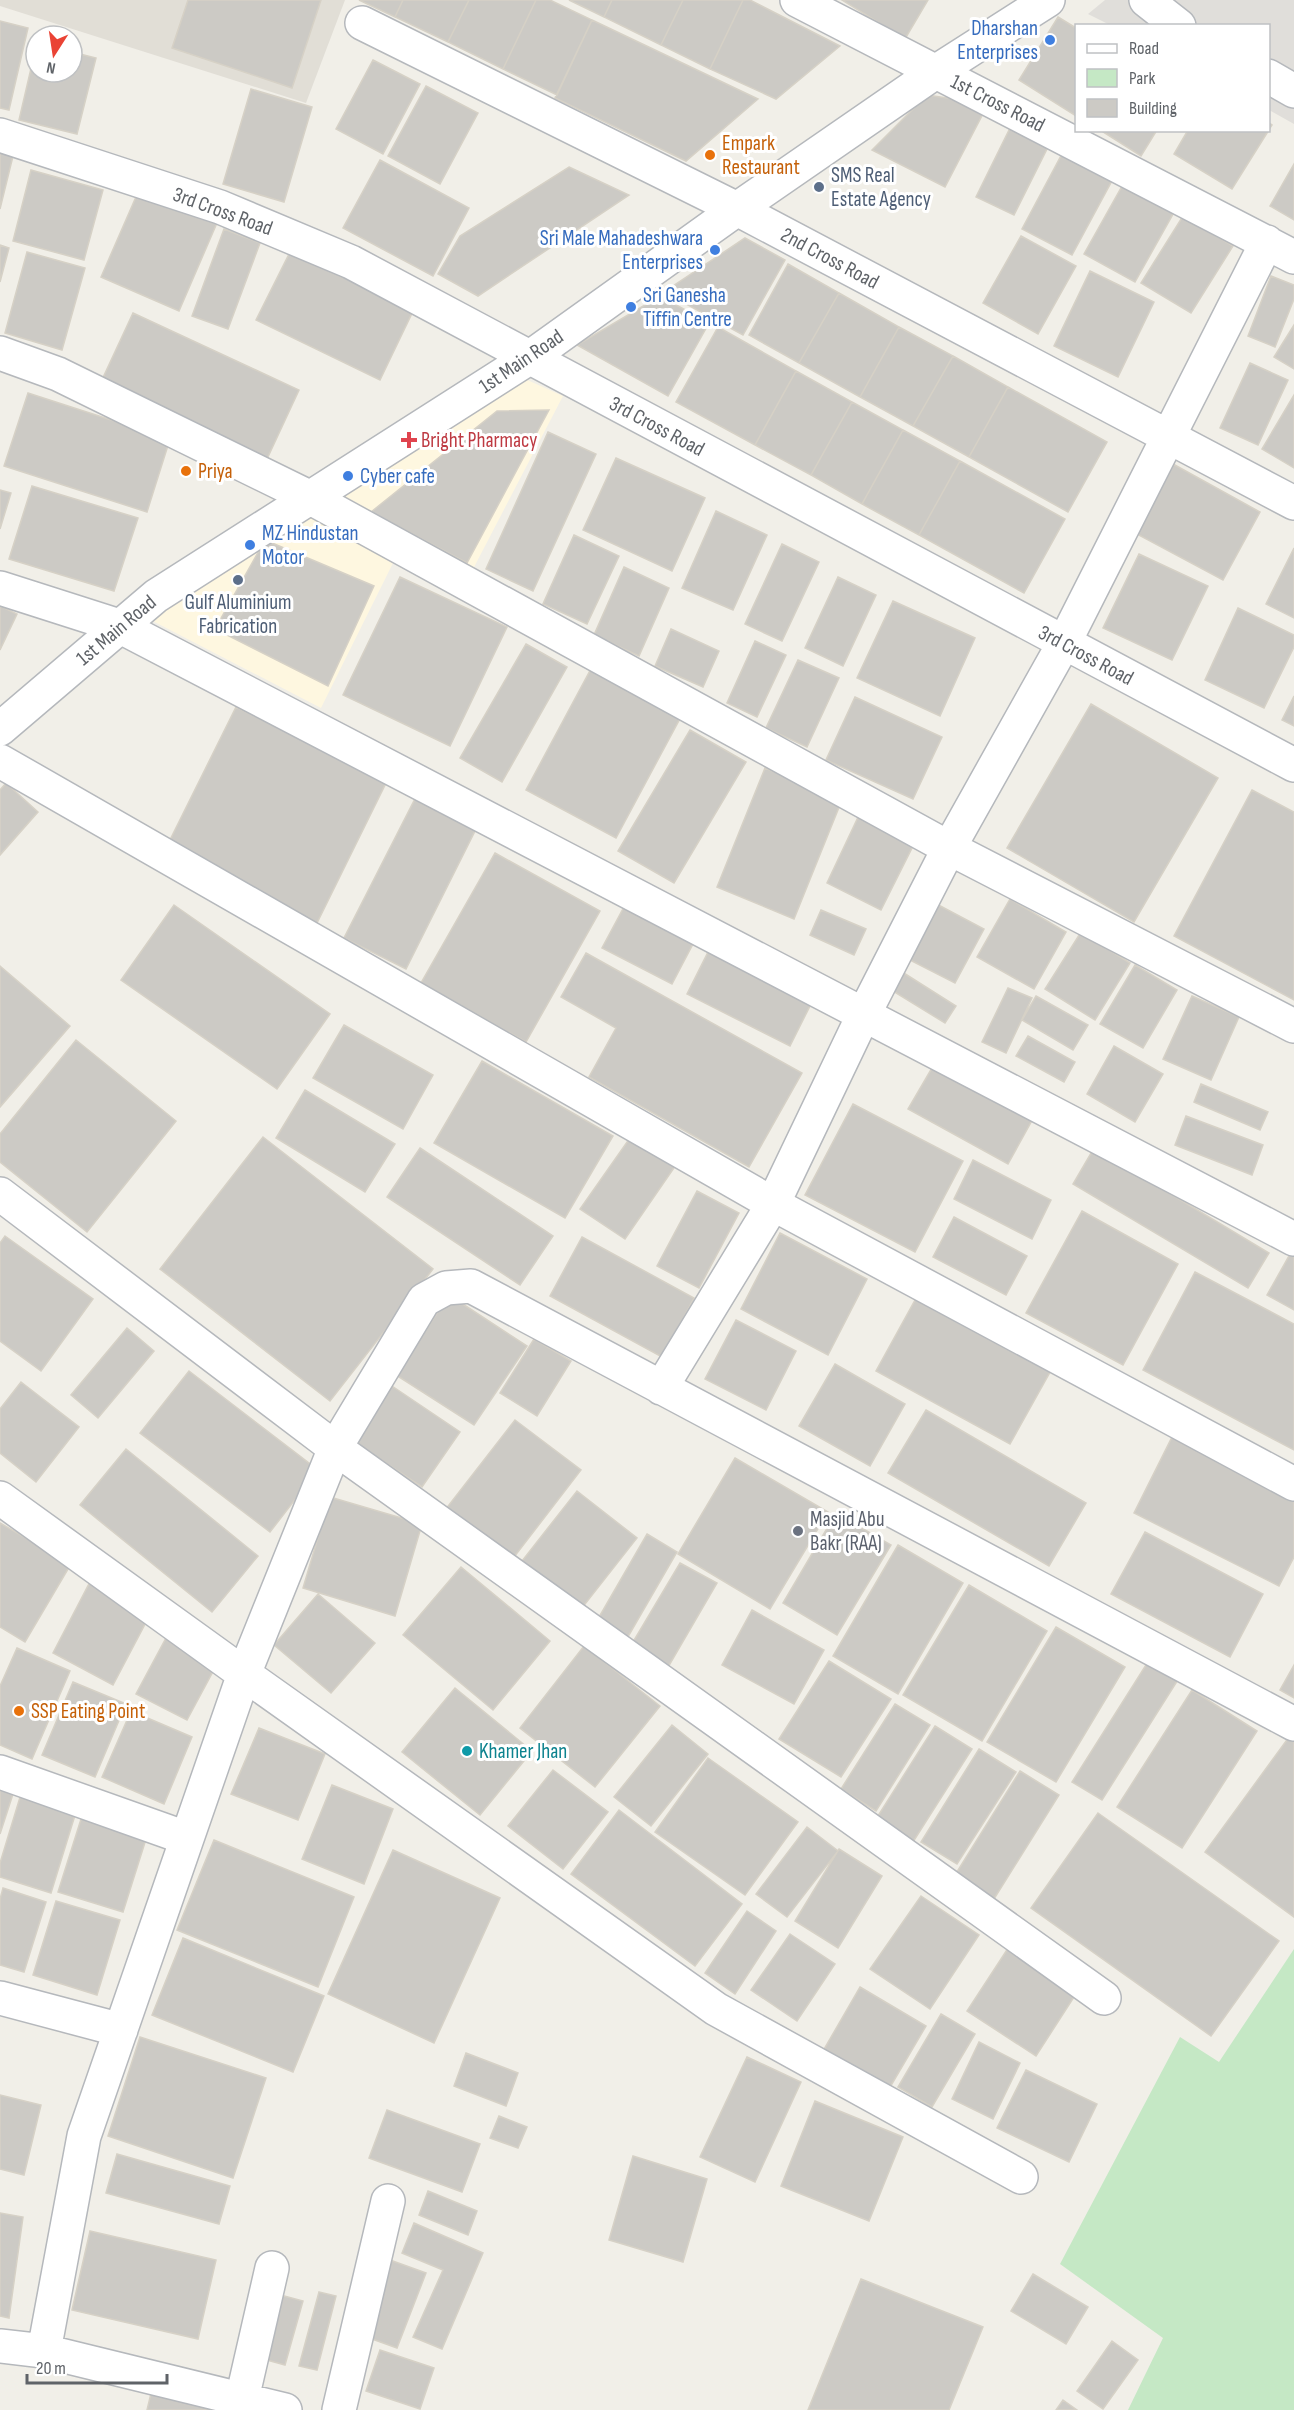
<svg xmlns="http://www.w3.org/2000/svg" width="1294" height="2410" viewBox="0 0 1294 2410" font-family="'Sofia Sans Condensed',sans-serif">
	<rect width="100%" height="100%" fill="#f1efe8"/>
	<!-- commercial -->
	<path fill="#fef7e0" d="M 525,379 L 563,396 L 471,573 L 331,501 Z
		M 308,514 L 393,563 L 321,708 L 145,617 Z"/>
	<!-- industrial -->
	<path fill="#e0deda" d="M 1105,0 L 1294,0 L 1294,124 L 1269,110 L 1268,26 L 1110,25 L 1088,14 Z"/>
	<!-- education -->
	<path fill="#e1ded6" d="M 0,0 L 345,0 L 306,103 L 0,6 Z"/>
	<!-- green -->
	<path fill="#c5e8c5" d="M 1294,1949 L 1294,2410 L 1128,2410 L 1163,2338 L 1060,2264 L 1180,2037 L 1219,2062 Z"/>
	<!-- building -->
	<path fill="#cccac5" stroke="#d6d1c6" stroke-width="1.5" d="M 188,0 L 321,0 L 292,88 L 172,48 Z
		M 359,0 L 403,0 L 395,17 Z
		M 403,0 L 469,0 L 448,42 L 395,17 Z
		M 469,0 L 536,0 L 503,69 L 448,42 Z
		M 536,0 L 550,0 L 592,20 L 557,95 L 503,69 Z
		M 569,0 L 612,0 L 604,17 Z
		M 612,0 L 683,0 L 661,45 L 604,17 Z
		M 683,0 L 743,0 L 710,69 L 661,45 Z
		M 743,0 L 750,0 L 840,46 L 776,99 L 710,69 Z
		M 842,0 L 928,0 L 905,39 Z
		M 1058,17 L 1076,28 L 1076,116 L 1019,80 Z
		M 592,20 L 758,99 L 686,161 L 555,98 Z
		M 0,21 L 28,28 L 9,110 L 0,108 Z
		M 36,47 L 36,72 L 72,72 L 72,52 L 96,58 L 77,134 L 19,120 Z
		M 373,60 L 420,84 L 383,154 L 336,129 Z
		M 426,86 L 478,113 L 440,184 L 388,156 Z
		M 251,89 L 312,107 L 284,202 L 223,184 Z
		M 927,95 L 988,104 L 945,187 L 872,150 Z
		M 1268,122 L 1272,125 L 1232,189 L 1174,154 L 1188,130 L 1268,130 Z
		M 1011,126 L 1049,145 L 1014,215 L 976,197 Z
		M 1100,130 L 1157,130 L 1141,156 Z
		M 0,144 L 15,148 L 0,209 Z
		M 1063,152 L 1114,177 L 1072,255 L 1022,229 Z
		M 380,160 L 469,208 L 433,276 L 343,228 Z
		M 1294,164 L 1294,220 L 1270,206 Z
		M 569,167 L 629,195 L 478,296 L 438,274 L 460,236 Z
		M 31,170 L 103,190 L 84,260 L 13,241 Z
		M 1126,179 L 1177,207 L 1135,282 L 1084,254 Z
		M 139,190 L 217,223 L 179,311 L 101,277 Z
		M 1183,216 L 1233,246 L 1191,313 L 1141,283 Z
		M 224,229 L 260,243 L 228,329 L 192,316 Z
		M 1021,236 L 1076,266 L 1038,334 L 983,303 Z
		M 745,238 L 785,260 L 743,335 L 664,292 Z
		M 0,245 L 9,248 L 0,282 Z
		M 293,246 L 415,307 L 380,380 L 256,320 Z
		M 27,252 L 85,268 L 62,350 L 5,333 Z
		M 788,264 L 839,293 L 799,363 L 749,335 Z
		M 1090,271 L 1154,302 L 1118,377 L 1054,346 Z
		M 1271,276 L 1294,285 L 1294,299 L 1275,347 L 1248,336 Z
		M 839,293 L 899,327 L 860,397 L 799,363 Z
		M 660,296 L 709,323 L 668,396 L 577,345 Z
		M 133,313 L 299,390 L 267,459 L 101,382 Z
		M 1294,325 L 1294,369 L 1274,357 Z
		M 718,327 L 796,371 L 755,445 L 676,402 Z
		M 899,327 L 953,356 L 913,426 L 860,397 Z
		M 953,356 L 1008,387 L 969,457 L 913,426 Z
		M 1250,363 L 1288,380 L 1258,445 L 1220,428 Z
		M 796,371 L 852,402 L 811,475 L 755,445 Z
		M 1008,387 L 1107,442 L 1068,512 L 969,457 Z
		M 28,393 L 170,439 L 147,512 L 4,466 Z
		M 1294,395 L 1294,468 L 1262,449 Z
		M 852,402 L 903,430 L 862,504 L 811,475 Z
		M 549,410 L 467,563 L 371,512 L 497,411 Z
		M 903,430 L 960,461 L 919,535 L 862,504 Z
		M 548,432 L 596,454 L 533,591 L 486,569 Z
		M 616,458 L 705,498 L 672,571 L 583,530 Z
		M 960,461 L 1065,519 L 1024,593 L 919,535 Z
		M 1173,464 L 1260,512 L 1223,580 L 1135,533 Z
		M 32,486 L 138,518 L 114,591 L 9,559 Z
		M 0,490 L 11,493 L 0,529 Z
		M 716,511 L 767,535 L 733,610 L 682,588 Z
		M 574,535 L 619,556 L 587,624 L 543,604 Z
		M 265,540 L 374,586 L 328,686 L 215,629 Z
		M 782,544 L 819,562 L 782,641 L 745,624 Z
		M 1294,548 L 1294,618 L 1266,604 Z
		M 1139,554 L 1208,586 L 1172,660 L 1103,628 Z
		M 624,567 L 669,588 L 639,656 L 594,635 Z
		M 400,577 L 507,627 L 450,746 L 343,695 Z
		M 838,577 L 876,595 L 843,666 L 805,648 Z
		M 893,601 L 975,638 L 940,716 L 857,678 Z
		M 0,606 L 17,614 L 0,650 Z
		M 1238,608 L 1294,635 L 1294,647 L 1264,708 L 1205,680 Z
		M 671,629 L 719,651 L 703,687 L 655,666 Z
		M 755,641 L 786,655 L 757,717 L 727,703 Z
		M 526,644 L 567,667 L 502,782 L 460,758 Z
		M 798,660 L 839,678 L 807,747 L 766,728 Z
		M 593,665 L 683,713 L 616,838 L 526,790 Z
		M 1294,696 L 1294,726 L 1282,720 Z
		M 855,697 L 942,737 L 913,799 L 826,760 Z
		M 1091,704 L 1218,778 L 1134,922 L 1007,848 Z
		M 236,707 L 387,781 L 317,923 L 166,848 Z
		M 690,730 L 746,762 L 674,883 L 618,851 Z
		M 765,768 L 842,800 L 794,919 L 717,887 Z
		M 6,783 L 38,812 L 0,855 L 0,790 Z
		M 421,787 L 482,817 L 406,969 L 344,938 Z
		M 1252,790 L 1294,812 L 1294,1000 L 1174,936 Z
		M 860,813 L 916,840 L 881,910 L 827,883 Z
		M 495,853 L 600,911 L 526,1042 L 421,983 Z
		M 1010,899 L 1066,932 L 1034,989 L 977,957 Z
		M 929,900 L 984,929 L 955,983 L 900,955 Z
		M 174,905 L 330,1014 L 277,1089 L 121,980 Z
		M 625,905 L 694,942 L 672,984 L 602,948 Z
		M 821,910 L 866,929 L 854,955 L 810,935 Z
		M 1081,932 L 1130,963 L 1095,1020 L 1045,989 Z
		M 708,952 L 811,1004 L 790,1046 L 687,994 Z
		M 586,953 L 802,1073 L 749,1167 L 589,1077 L 616,1028 L 561,997 Z
		M 1135,965 L 1177,990 L 1143,1048 L 1100,1024 Z
		M 0,966 L 70,1026 L 0,1107 Z
		M 899,970 L 956,1006 L 945,1023 L 888,988 Z
		M 1008,988 L 1032,998 L 1006,1053 L 982,1042 Z
		M 1036,996 L 1088,1025 L 1073,1050 L 1022,1020 Z
		M 1192,996 L 1239,1017 L 1211,1080 L 1163,1059 Z
		M 344,1025 L 433,1075 L 403,1129 L 313,1078 Z
		M 1028,1036 L 1075,1062 L 1064,1082 L 1016,1056 Z
		M 76,1040 L 176,1121 L 87,1232 L 0,1162 L 0,1134 Z
		M 1114,1046 L 1163,1074 L 1135,1122 L 1087,1094 Z
		M 482,1061 L 613,1136 L 565,1218 L 434,1143 Z
		M 936,1061 L 1035,1115 L 1008,1164 L 908,1109 Z
		M 1201,1084 L 1268,1112 L 1260,1130 L 1194,1102 Z
		M 305,1090 L 395,1144 L 365,1192 L 276,1138 Z
		M 853,1104 L 963,1161 L 915,1252 L 805,1195 Z
		M 1186,1116 L 1263,1145 L 1252,1175 L 1175,1145 Z
		M 632,1135 L 676,1165 L 625,1239 L 580,1209 Z
		M 263,1137 L 433,1269 L 330,1401 L 160,1269 Z
		M 420,1148 L 553,1236 L 520,1285 L 387,1197 Z
		M 1094,1148 L 1269,1253 L 1248,1288 L 1073,1184 Z
		M 973,1160 L 1051,1200 L 1032,1239 L 954,1199 Z
		M 697,1191 L 739,1213 L 699,1288 L 657,1266 Z
		M 1082,1211 L 1178,1264 L 1123,1365 L 1026,1313 Z
		M 954,1217 L 1027,1256 L 1006,1295 L 933,1257 Z
		M 780,1233 L 867,1279 L 828,1355 L 741,1309 Z
		M 5,1236 L 93,1299 L 41,1371 L 0,1341 L 0,1243 Z
		M 582,1237 L 694,1298 L 662,1357 L 550,1296 Z
		M 1294,1247 L 1294,1310 L 1267,1295 Z
		M 1195,1272 L 1294,1324 L 1294,1450 L 1143,1370 Z
		M 920,1291 L 1054,1365 L 1010,1444 L 876,1371 Z
		M 449,1295 L 527,1346 L 474,1425 L 396,1375 Z
		M 736,1320 L 796,1351 L 766,1410 L 705,1379 Z
		M 127,1328 L 154,1351 L 98,1418 L 71,1395 Z
		M 534,1339 L 571,1361 L 537,1416 L 500,1393 Z
		M 835,1364 L 905,1404 L 870,1466 L 799,1426 Z
		M 189,1371 L 318,1470 L 270,1532 L 140,1433 Z
		M 21,1382 L 79,1427 L 36,1482 L 0,1453 L 0,1409 Z
		M 389,1384 L 460,1432 L 422,1487 L 351,1440 Z
		M 926,1410 L 1086,1503 L 1049,1566 L 888,1473 Z
		M 515,1420 L 581,1470 L 511,1561 L 445,1510 Z
		M 1174,1433 L 1294,1492 L 1294,1557 L 1279,1586 L 1134,1513 Z
		M 126,1449 L 258,1556 L 212,1612 L 80,1505 Z
		M 735,1458 L 828,1512 L 770,1609 L 678,1554 Z
		M 577,1491 L 637,1538 L 578,1613 L 518,1566 Z
		M 330,1497 L 422,1524 L 395,1616 L 303,1588 Z
		M 836,1513 L 891,1545 L 837,1635 L 783,1603 Z
		M 0,1523 L 71,1564 L 25,1642 L 0,1627 Z
		M 1145,1532 L 1263,1594 L 1230,1657 L 1111,1594 Z
		M 647,1534 L 677,1552 L 625,1642 L 595,1624 Z
		M 898,1545 L 963,1583 L 898,1694 L 833,1656 Z
		M 680,1563 L 717,1583 L 667,1669 L 630,1647 Z
		M 461,1567 L 550,1641 L 493,1710 L 403,1635 Z
		M 92,1578 L 153,1609 L 113,1685 L 53,1653 Z
		M 969,1585 L 1047,1631 L 982,1741 L 903,1695 Z
		M 318,1594 L 375,1643 L 331,1693 L 274,1645 Z
		M 752,1610 L 824,1650 L 794,1704 L 722,1665 Z
		M 1056,1627 L 1125,1667 L 1056,1782 L 987,1742 Z
		M 166,1638 L 217,1664 L 187,1720 L 136,1694 Z
		M 584,1646 L 660,1706 L 595,1787 L 520,1728 Z
		M 17,1648 L 70,1671 L 32,1759 L 0,1745 L 0,1686 Z
		M 1151,1657 L 1181,1675 L 1102,1800 L 1072,1782 Z
		M 829,1661 L 891,1699 L 841,1777 L 779,1739 Z
		M 1294,1665 L 1294,1698 L 1280,1690 Z
		M 73,1682 L 126,1704 L 95,1777 L 42,1755 Z
		M 455,1688 L 532,1751 L 480,1815 L 402,1752 Z
		M 1192,1690 L 1257,1731 L 1182,1848 L 1117,1807 Z
		M 895,1704 L 930,1725 L 876,1811 L 841,1789 Z
		M 131,1711 L 192,1737 L 164,1804 L 102,1777 Z
		M 672,1725 L 708,1754 L 651,1826 L 614,1797 Z
		M 935,1726 L 972,1749 L 913,1842 L 876,1819 Z
		M 259,1728 L 325,1754 L 298,1820 L 231,1794 Z
		M 1292,1733 L 1294,1734 L 1294,1917 L 1205,1852 Z
		M 979,1749 L 1016,1772 L 957,1864 L 921,1842 Z
		M 708,1758 L 798,1822 L 745,1895 L 655,1832 Z
		M 553,1770 L 608,1812 L 563,1869 L 508,1826 Z
		M 1020,1771 L 1059,1795 L 994,1899 L 955,1875 Z
		M 332,1785 L 393,1809 L 364,1884 L 302,1859 Z
		M 0,1790 L 13,1794 L 0,1834 Z
		M 21,1794 L 76,1812 L 51,1893 L 0,1877 L 0,1863 Z
		M 619,1810 L 742,1904 L 695,1966 L 571,1874 Z
		M 1098,1813 L 1279,1941 L 1211,2036 L 1031,1908 Z
		M 82,1816 L 147,1836 L 123,1912 L 58,1892 Z
		M 807,1827 L 838,1851 L 787,1917 L 756,1894 Z
		M 214,1840 L 354,1897 L 318,1987 L 177,1930 Z
		M 839,1849 L 882,1876 L 838,1948 L 795,1921 Z
		M 393,1850 L 500,1898 L 434,2043 L 328,1994 Z
		M 3,1888 L 46,1902 L 24,1972 L 0,1965 L 0,1899 Z
		M 921,1896 L 979,1935 L 930,2009 L 870,1969 Z
		M 56,1901 L 120,1920 L 97,1995 L 33,1975 Z
		M 747,1911 L 776,1931 L 735,1994 L 705,1973 Z
		M 790,1934 L 835,1964 L 797,2021 L 751,1990 Z
		M 183,1938 L 324,1996 L 293,2072 L 152,2015 Z
		M 1014,1939 L 1083,1983 L 1036,2056 L 967,2011 Z
		M 860,1987 L 926,2026 L 889,2089 L 823,2051 Z
		M 941,2014 L 975,2034 L 932,2107 L 898,2087 Z
		M 140,2037 L 266,2078 L 233,2178 L 108,2136 Z
		M 979,2042 L 1020,2063 L 993,2119 L 952,2099 Z
		M 466,2053 L 518,2073 L 506,2106 L 454,2086 Z
		M 747,2057 L 801,2082 L 755,2182 L 700,2157 Z
		M 1026,2070 L 1097,2104 L 1069,2162 L 997,2128 Z
		M 0,2095 L 41,2105 L 24,2175 L 0,2169 Z
		M 815,2101 L 903,2137 L 869,2221 L 781,2186 Z
		M 387,2110 L 480,2144 L 462,2192 L 369,2158 Z
		M 499,2116 L 527,2127 L 518,2148 L 490,2138 Z
		M 117,2154 L 230,2186 L 219,2224 L 106,2193 Z
		M 633,2156 L 707,2179 L 683,2262 L 609,2240 Z
		M 428,2191 L 477,2211 L 468,2235 L 419,2215 Z
		M 0,2213 L 23,2217 L 9,2318 L 0,2316 Z
		M 414,2223 L 483,2253 L 442,2349 L 413,2337 L 443,2270 L 402,2253 Z
		M 90,2231 L 216,2260 L 198,2339 L 72,2310 Z
		M 390,2260 L 426,2273 L 397,2348 L 361,2335 Z
		M 1033,2274 L 1088,2307 L 1066,2344 L 1011,2311 Z
		M 861,2279 L 983,2327 L 949,2410 L 808,2410 Z
		M 319,2292 L 336,2296 L 317,2370 L 299,2366 Z
		M 273,2293 L 303,2301 L 285,2365 L 256,2357 Z
		M 1112,2341 L 1138,2360 L 1103,2409 L 1077,2391 Z
		M 380,2350 L 434,2368 L 420,2409 L 366,2391 Z
		M 153,2385 L 225,2410 L 147,2410 Z
		M 1063,2400 L 1077,2410 L 1056,2410 Z"/>
	<g fill="none" stroke-linecap="round" stroke-linejoin="round">
		<defs>
			<path id="minor" d="M 797,0 L 1294,257
				M 1146,0 L 1179,26
				M 362,23 L 737,209 L 1294,503
				M 1268,76 L 1294,91
				M 0,135 L 220,207 L 351,262 L 1294,765
				M 0,353 L 58,374 L 309,497 L 949,848 L 1294,1026
				M 0,588 L 119,626 L 1294,1239
				M 0,729 L 156,596 L 529,358 L 737,209 L 937,71 L 1048,0
				M 0,761 L 773,1204 L 1294,1484
				M 0,1194 L 335,1448 L 424,1300 L 446,1288 L 471,1286 L 1294,1724
				M 661,1388 L 773,1204 L 863,1016 L 949,848 L 1064,643 L 1267,242
				M 0,1498 L 244,1674 L 716,2009 L 1021,2177
				M 0,1772 L 186,1838
				M 0,1998 L 121,2030
				M 0,2346 L 44,2351 L 84,2136 L 244,1674 L 335,1448 L 1104,1998
				M 44,2351 L 285,2410
				M 242,2399 L 272,2268
				M 339,2410 L 388,2201"/>
		</defs>
		<!-- minor casing -->
		<use href="#minor" stroke="#b5b8bc" stroke-width="36"/>
		<!-- minor -->
		<use href="#minor" stroke="#fff" stroke-width="33"/>
	</g>
	<!-- markers -->
	<g fill="#3f7fe0" stroke="#fff" stroke-width="2">
		<circle cx="1050" cy="40" r="6"/>
		<circle cx="715" cy="250" r="6"/>
		<circle cx="631" cy="307" r="6"/>
		<circle cx="348" cy="476" r="6"/>
		<circle cx="250" cy="545" r="6"/>
	</g>
	<g fill="#e8710a" stroke="#fff" stroke-width="2">
		<circle cx="710" cy="155" r="6"/>
		<circle cx="186" cy="471" r="6"/>
		<circle cx="19" cy="1711" r="6"/>
	</g>
	<g fill="#5c6f8a" stroke="#fff" stroke-width="2">
		<circle cx="819" cy="187" r="6"/>
		<circle cx="238" cy="580" r="6"/>
	</g>
	<path fill="#e0444e" stroke="#fff" stroke-width="2" d="M406 431h6v6h6v6h-6v6h-6v-6h-6v-6h6z"/>
	<circle fill="#6b7280" stroke="#fff" stroke-width="2" cx="798" cy="1531" r="6"/>
	<circle fill="#0f9aa8" stroke="#fff" stroke-width="2" cx="467" cy="1751" r="6"/>
	<g text-anchor="middle" stroke-width="6" stroke-linejoin="round" paint-order="stroke">
		<!-- shop labels -->
		<g font-size="21" fill="#366cbe" stroke="#fff" text-anchor="start">
			<text x="1038" y="35" text-anchor="end">Dharshan<tspan x="1038" dy="24">Enterprises</tspan></text>
			<text x="703" y="245" text-anchor="end">Sri Male Mahadeshwara<tspan x="703" dy="24">Enterprises</tspan></text>
			<text x="643" y="302">Sri Ganesha<tspan x="643" dy="24">Tiffin Centre</tspan></text>
			<text x="360" y="483">Cyber cafe</text>
			<text x="262" y="540">MZ Hindustan<tspan x="262" dy="24">Motor</tspan></text>
		</g>
		<!-- street labels -->
		<g font-size="21" fill="#5f6368" stroke="#fff">
			<text transform="translate(998 103) rotate(27)" y="7">1st Cross Road</text>
			<text transform="translate(223 211) rotate(20)" y="7">3rd Cross Road</text>
			<text transform="translate(830 258) rotate(28)" y="7">2nd Cross Road</text>
			<text transform="translate(521 361) rotate(-34)" y="7">1st Main Road</text>
			<text transform="translate(657 426) rotate(28)" y="7">3rd Cross Road</text>
			<text transform="translate(116 630) rotate(-40)" y="7">1st Main Road</text>
			<text transform="translate(1086 655) rotate(28)" y="7">3rd Cross Road</text>
		</g>
		<!-- food labels -->
		<g font-size="21" fill="#c56008" stroke="#fff" text-anchor="start">
			<text x="722" y="150">Empark<tspan x="722" dy="24">Restaurant</tspan></text>
			<text x="198" y="478">Priya</text>
			<text x="31" y="1718">SSP Eating Point</text>
		</g>
		<!-- service labels -->
		<g font-size="21" fill="#4e5e75" stroke="#fff" text-anchor="start">
			<text x="831" y="182">SMS Real<tspan x="831" dy="24">Estate Agency</tspan></text>
			<text x="238" y="609" text-anchor="middle">Gulf Aluminium<tspan x="238" dy="24">Fabrication</tspan></text>
		</g>
		<!-- health labels -->
		<g font-size="21" fill="#be3a42" stroke="#fff" text-anchor="start">
			<text x="421" y="447">Bright Pharmacy</text>
		</g>
		<!-- worship labels -->
		<g font-size="21" fill="#5b616d" stroke="#fff" text-anchor="start">
			<text x="810" y="1526">Masjid Abu<tspan x="810" dy="24">Bakr (RAA)</tspan></text>
		</g>
		<!-- culture labels -->
		<g font-size="21" fill="#0d838f" stroke="#fff" text-anchor="start">
			<text x="479" y="1758">Khamer Jhan</text>
		</g>
	</g>
	<!-- legend -->
	<rect x="1075" y="24" width="195" height="108" fill="#ffffff" stroke="#bfc1c3" stroke-width="1.5"/>
	<rect x="1087" y="44" width="30" height="9" fill="#ffffff" stroke="#bfc1c3" stroke-width="1.5"/>
	<text x="1129" y="54" font-size="18" fill="#5f6368">Road</text>
	<rect x="1087" y="69" width="30" height="18" fill="#c5e8c5" stroke="#bfc1c3" stroke-width="1.5"/>
	<text x="1129" y="84" font-size="18" fill="#5f6368">Park</text>
	<rect x="1087" y="99" width="30" height="18" fill="#cccac5" stroke="#bfc1c3" stroke-width="1.5"/>
	<text x="1129" y="114" font-size="18" fill="#5f6368">Building</text>
	<!-- north arrow -->
	<g transform="translate(54 54) rotate(192)"><circle r="28" fill="#ffffff" stroke="#bfc1c3" stroke-width="1.5"/>
	<path d="M0-4.5L10 22L0 15L-10 22Z" fill="#ea4335"/>
	<text y="-9" font-size="16" font-weight="bold" text-anchor="middle" fill="#5f6368">N</text>
	</g>
	<!-- scale -->
	<path d="M27 2374v9h140v-9" fill="none" stroke="#5f6368" stroke-width="3"/>
	<text x="36" y="2374" font-size="18" fill="#5f6368" stroke="#ffffff" stroke-width="4.5" paint-order="stroke">20 m</text>
</svg>
